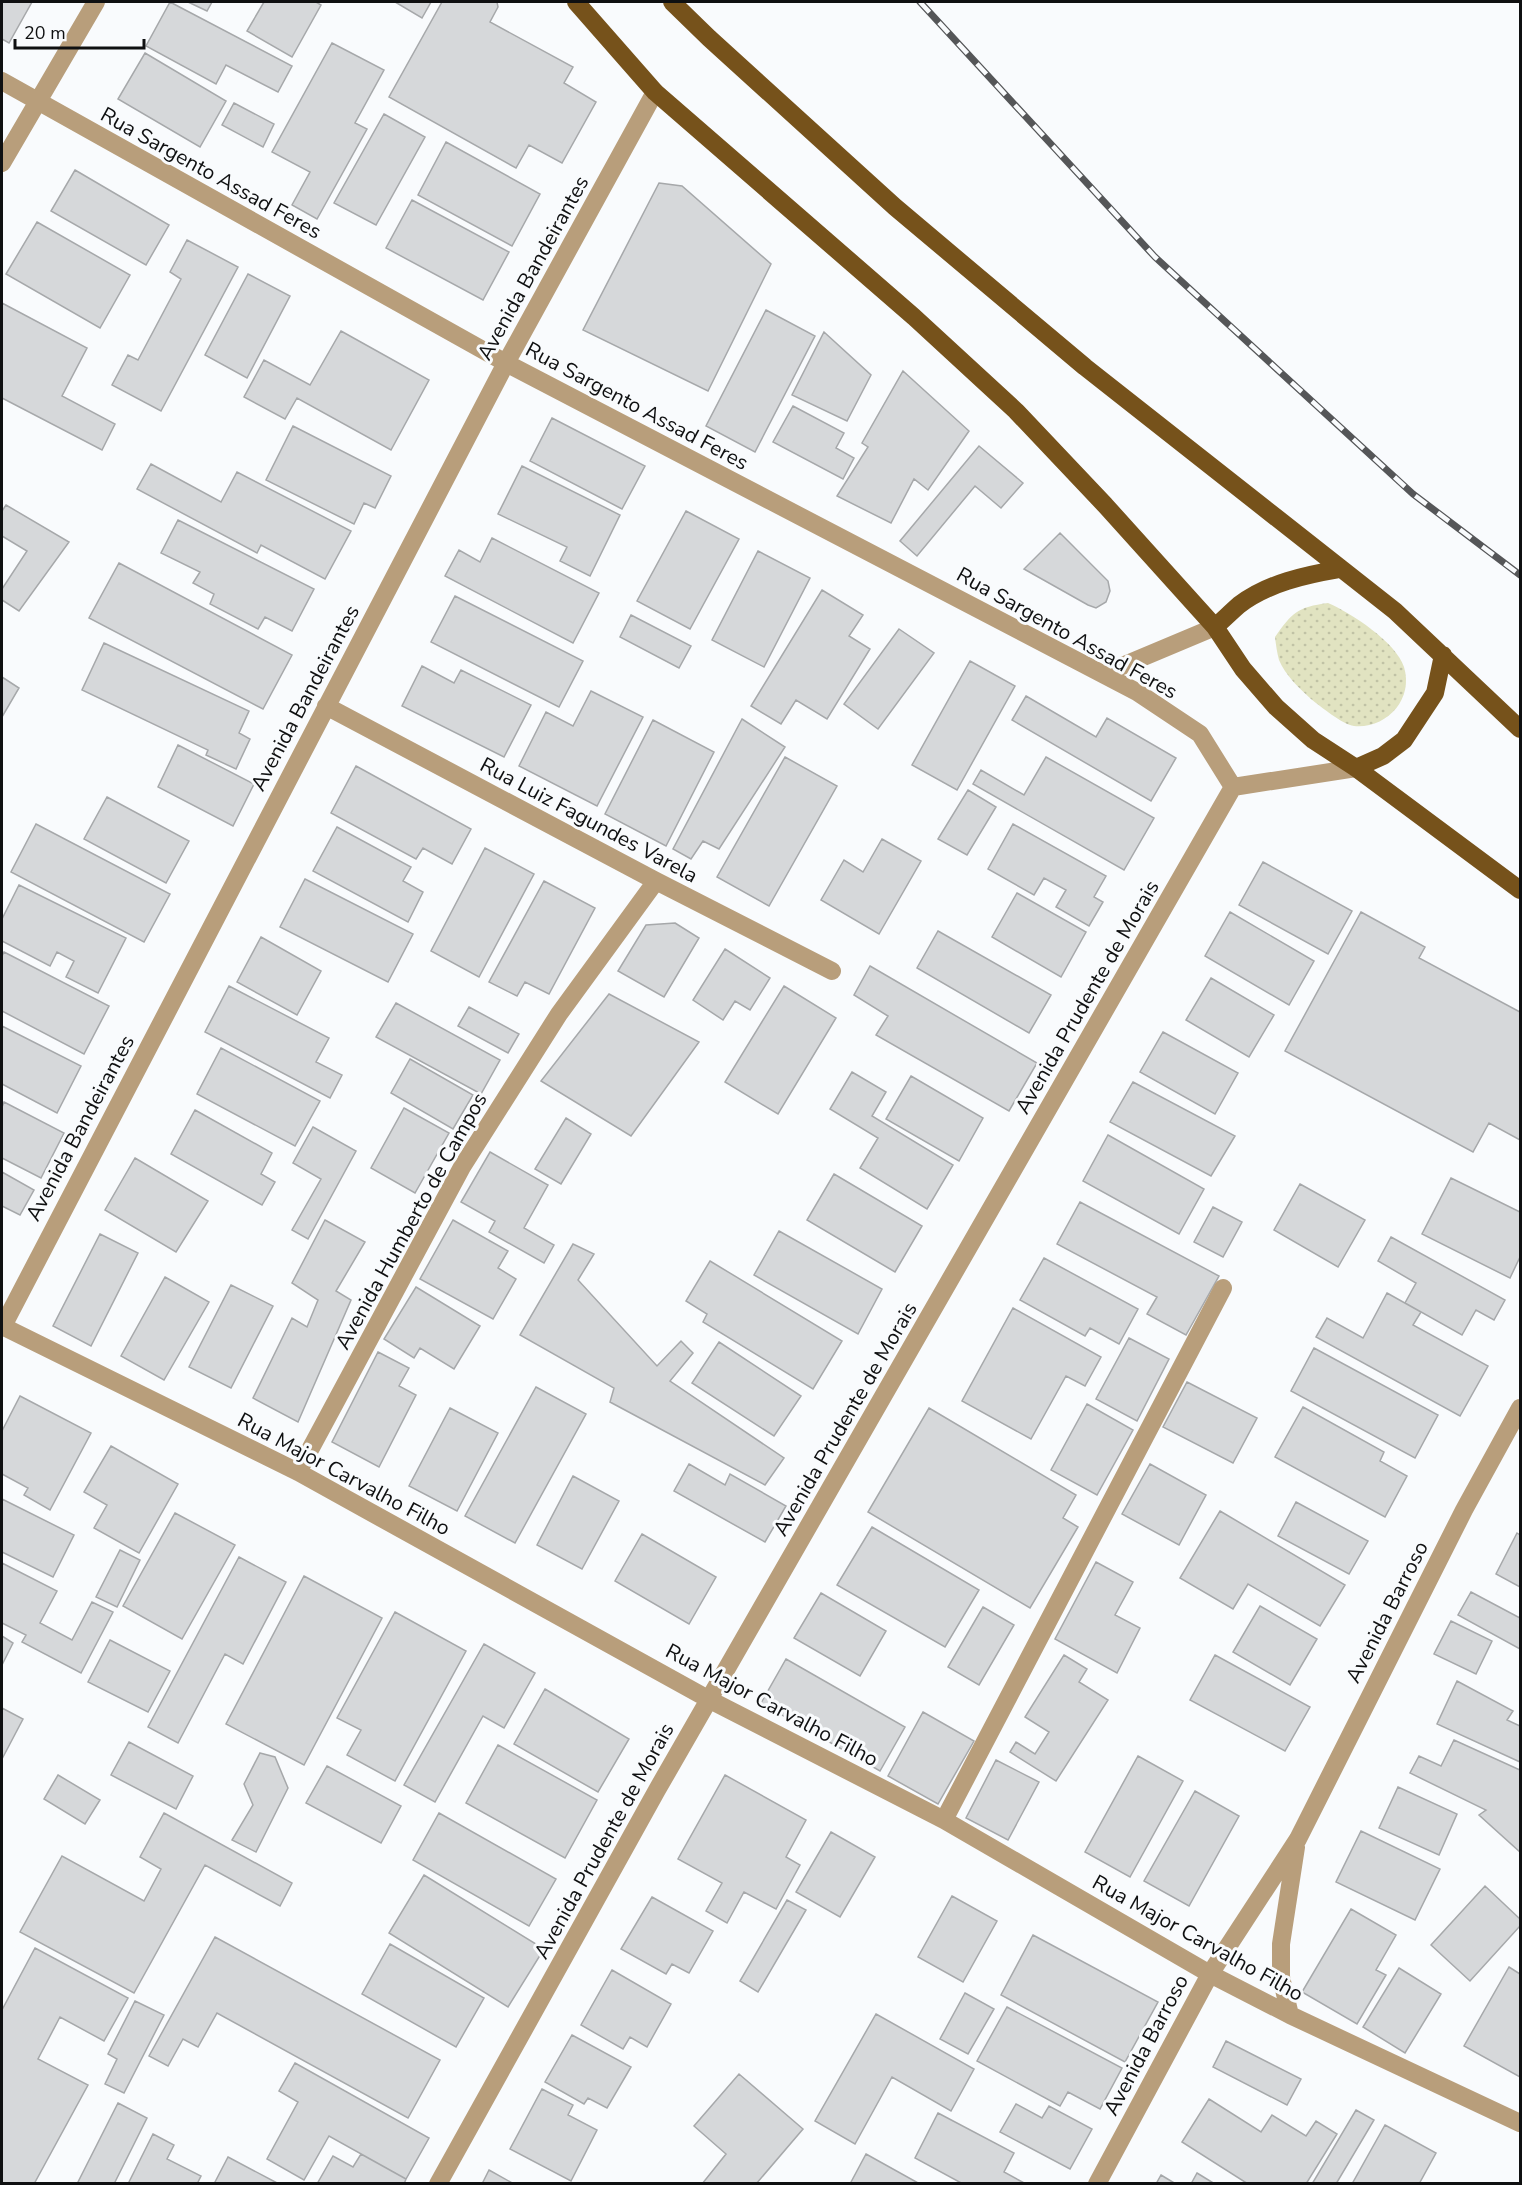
<svg xmlns="http://www.w3.org/2000/svg" width="1522" height="2185" viewBox="0 0 1522 2185" font-family="'Nunito Sans',sans-serif">
	<defs>
		<pattern id="garden-dots" width="8" height="8" patternUnits="userSpaceOnUse" patternTransform="scale(1.5)"><rect width="8" height="8" fill="#e1e3c1"/><path d="M2 2h.1M6 6h.1" fill="none" stroke="#c0c2a5" stroke-width="1.8" stroke-linecap="round"/></pattern>
	</defs>
	<rect width="100%" height="100%" fill="#f9fbfd"/>
	<!-- garden -->
	<path fill="url(#garden-dots)" d="M 1328,603 C 1351,613 1396,642 1404,667 C 1414,700 1386,729 1354,726 C 1343,725 1320,706 1311,699 C 1300,689 1285,675 1279,660 C 1277,653 1276,645 1275,637 C 1292,613 1297,607 1328,603 Z"/>
	<!-- building -->
	<path fill="#d6d8da" stroke="#a6a8aa" stroke-width="1.5" d="M 2,2 L 32,2 L 9,43 L 2,39 Z
		M 170,2 L 292,66 L 278,92 L 226,65 L 216,84 L 146,46 Z
		M 188,2 L 212,2 L 207,11 Z
		M 264,2 L 316,2 L 321,5 L 292,57 L 247,31 Z
		M 395,2 L 431,2 L 422,18 Z
		M 442,2 L 497,2 L 498,7 L 490,22 L 573,67 L 564,83 L 596,102 L 562,163 L 529,145 L 516,168 L 389,97 Z
		M 332,43 L 384,70 L 355,123 L 367,129 L 317,219 L 292,205 L 310,172 L 272,152 Z
		M 145,53 L 226,101 L 200,147 L 118,99 Z
		M 234,103 L 274,124 L 263,147 L 222,125 Z
		M 384,114 L 425,137 L 376,225 L 334,203 Z
		M 446,142 L 540,194 L 512,246 L 418,195 Z
		M 75,170 L 169,225 L 146,265 L 51,211 Z
		M 659,183 L 682,186 L 771,264 L 708,391 L 583,330 Z
		M 412,200 L 509,252 L 483,300 L 386,248 Z
		M 37,222 L 130,275 L 100,328 L 6,274 Z
		M 187,240 L 238,267 L 161,411 L 112,385 L 128,355 L 138,360 L 181,279 L 170,272 Z
		M 248,274 L 290,296 L 247,378 L 205,355 Z
		M 2,303 L 87,348 L 62,396 L 115,424 L 102,450 L 2,398 Z
		M 766,310 L 815,336 L 755,452 L 706,426 Z
		M 341,331 L 429,380 L 391,450 L 297,398 L 285,419 L 244,397 L 264,360 L 310,385 Z
		M 824,332 L 871,375 L 847,421 L 792,395 Z
		M 903,371 L 969,431 L 928,490 L 914,479 L 891,523 L 837,496 L 868,447 L 862,443 Z
		M 793,406 L 844,433 L 836,448 L 854,458 L 843,479 L 773,442 Z
		M 552,418 L 645,466 L 622,509 L 530,461 Z
		M 293,426 L 391,476 L 375,508 L 364,503 L 354,524 L 266,480 Z
		M 979,446 L 1023,483 L 1001,508 L 975,486 L 917,556 L 900,541 Z
		M 151,464 L 221,502 L 237,472 L 351,531 L 325,579 L 261,545 L 257,553 L 137,489 Z
		M 522,466 L 620,515 L 590,576 L 560,561 L 567,547 L 498,514 Z
		M 6,505 L 69,542 L 19,611 L 2,600 L 2,589 L 27,551 L 2,536 L 2,511 Z
		M 686,511 L 739,539 L 690,629 L 637,601 Z
		M 178,520 L 314,589 L 292,631 L 265,617 L 258,629 L 210,604 L 214,594 L 193,583 L 200,572 L 161,553 Z
		M 1060,533 L 1108,581 L 1110,591 L 1106,602 L 1096,608 L 1088,605 L 1024,569 Z
		M 492,538 L 599,593 L 573,643 L 445,576 L 459,550 L 480,562 Z
		M 758,551 L 810,578 L 764,667 L 712,640 Z
		M 119,563 L 292,655 L 263,709 L 89,618 Z
		M 822,590 L 863,615 L 849,636 L 870,649 L 827,719 L 796,700 L 781,724 L 751,706 Z
		M 455,596 L 583,661 L 559,707 L 431,642 Z
		M 631,615 L 691,646 L 679,668 L 620,637 Z
		M 899,629 L 934,653 L 878,729 L 844,704 Z
		M 104,643 L 249,711 L 239,733 L 250,739 L 236,769 L 206,755 L 208,750 L 82,690 Z
		M 970,661 L 1015,686 L 957,790 L 912,765 Z
		M 422,666 L 454,683 L 461,670 L 531,705 L 504,757 L 402,706 Z
		M 2,677 L 19,688 L 2,717 Z
		M 591,691 L 643,717 L 597,806 L 519,766 L 546,712 L 573,726 Z
		M 1026,696 L 1096,737 L 1107,718 L 1176,758 L 1151,801 L 1012,720 Z
		M 742,719 L 785,747 L 719,849 L 703,841 L 691,859 L 673,849 Z
		M 653,720 L 714,752 L 666,846 L 605,814 Z
		M 178,745 L 254,784 L 233,826 L 158,787 Z
		M 785,757 L 837,786 L 769,906 L 717,877 Z
		M 1046,757 L 1154,818 L 1124,870 L 973,784 L 981,770 L 1024,795 Z
		M 356,766 L 471,829 L 452,864 L 423,848 L 416,859 L 331,813 Z
		M 968,790 L 996,807 L 967,855 L 938,839 Z
		M 107,797 L 189,841 L 166,883 L 84,839 Z
		M 36,824 L 170,894 L 144,942 L 11,872 Z
		M 1013,824 L 1106,876 L 1094,897 L 1103,902 L 1089,926 L 1056,907 L 1066,890 L 1044,878 L 1034,895 L 988,869 Z
		M 337,827 L 411,867 L 403,881 L 423,892 L 408,922 L 313,871 Z
		M 882,839 L 921,861 L 879,934 L 821,900 L 844,860 L 863,872 Z
		M 485,848 L 534,874 L 479,977 L 431,951 Z
		M 1263,862 L 1352,911 L 1328,954 L 1239,905 Z
		M 305,879 L 413,934 L 388,982 L 280,927 Z
		M 544,881 L 595,908 L 549,994 L 525,982 L 517,996 L 489,982 Z
		M 19,885 L 126,938 L 98,993 L 66,977 L 74,961 L 57,952 L 50,966 L 2,941 L 2,919 Z
		M 1017,893 L 1086,932 L 1061,977 L 992,937 Z
		M 1230,912 L 1314,961 L 1289,1005 L 1205,956 Z
		M 1361,912 L 1425,947 L 1419,958 L 1520,1012 L 1520,1140 L 1489,1123 L 1473,1152 L 1285,1051 Z
		M 675,923 L 699,938 L 664,997 L 618,971 L 646,925 Z
		M 938,931 L 1051,995 L 1029,1033 L 917,968 Z
		M 261,937 L 321,971 L 297,1015 L 237,982 Z
		M 725,949 L 770,978 L 750,1010 L 735,1001 L 723,1020 L 693,1000 Z
		M 4,952 L 109,1006 L 84,1054 L 2,1011 L 2,956 Z
		M 870,966 L 1037,1063 L 1009,1111 L 876,1035 L 888,1016 L 854,995 Z
		M 1211,978 L 1274,1015 L 1249,1057 L 1186,1020 Z
		M 229,986 L 329,1038 L 316,1062 L 342,1075 L 330,1098 L 205,1032 Z
		M 784,986 L 836,1018 L 778,1114 L 725,1082 Z
		M 609,994 L 699,1042 L 631,1136 L 541,1081 Z
		M 396,1003 L 500,1060 L 481,1094 L 376,1037 Z
		M 469,1007 L 519,1034 L 508,1053 L 458,1026 Z
		M 2,1026 L 81,1066 L 57,1113 L 2,1084 Z
		M 1163,1032 L 1238,1073 L 1215,1114 L 1140,1072 Z
		M 221,1048 L 320,1101 L 295,1146 L 197,1094 Z
		M 410,1059 L 473,1095 L 453,1129 L 391,1093 Z
		M 852,1072 L 886,1092 L 872,1116 L 953,1165 L 927,1209 L 860,1168 L 878,1138 L 830,1109 Z
		M 911,1076 L 983,1118 L 959,1161 L 886,1119 Z
		M 1133,1082 L 1235,1136 L 1211,1176 L 1110,1122 Z
		M 4,1102 L 64,1133 L 41,1178 L 2,1158 L 2,1107 Z
		M 404,1108 L 449,1133 L 415,1193 L 371,1168 Z
		M 195,1110 L 272,1153 L 261,1174 L 275,1182 L 262,1205 L 171,1154 Z
		M 566,1118 L 591,1134 L 561,1184 L 535,1169 Z
		M 313,1127 L 356,1151 L 308,1239 L 292,1230 L 321,1179 L 293,1163 Z
		M 1108,1135 L 1204,1189 L 1179,1234 L 1083,1181 Z
		M 490,1152 L 548,1185 L 524,1228 L 554,1245 L 544,1263 L 489,1232 L 495,1221 L 461,1202 Z
		M 135,1158 L 208,1201 L 176,1252 L 105,1210 Z
		M 2,1172 L 34,1190 L 20,1215 L 2,1206 Z
		M 834,1174 L 922,1226 L 895,1272 L 807,1220 Z
		M 1451,1178 L 1520,1212 L 1520,1257 L 1510,1278 L 1422,1234 Z
		M 1300,1184 L 1365,1220 L 1338,1267 L 1274,1230 Z
		M 1080,1202 L 1219,1276 L 1186,1335 L 1147,1314 L 1157,1297 L 1057,1244 Z
		M 1213,1207 L 1242,1222 L 1223,1257 L 1194,1242 Z
		M 325,1220 L 365,1242 L 336,1291 L 351,1300 L 298,1422 L 253,1398 L 292,1318 L 307,1327 L 318,1300 L 292,1283 Z
		M 453,1220 L 508,1251 L 498,1268 L 516,1279 L 493,1319 L 420,1279 Z
		M 779,1231 L 882,1289 L 858,1334 L 754,1275 Z
		M 100,1234 L 138,1253 L 91,1346 L 53,1326 Z
		M 1391,1237 L 1505,1300 L 1494,1320 L 1476,1310 L 1462,1335 L 1405,1303 L 1416,1283 L 1378,1261 Z
		M 573,1244 L 594,1254 L 578,1280 L 657,1366 L 681,1341 L 693,1353 L 670,1381 L 784,1458 L 765,1485 L 610,1402 L 614,1388 L 520,1335 Z
		M 1044,1258 L 1138,1309 L 1119,1344 L 1090,1328 L 1085,1336 L 1020,1300 Z
		M 710,1261 L 842,1341 L 813,1389 L 703,1322 L 707,1314 L 686,1301 Z
		M 165,1277 L 209,1302 L 164,1380 L 121,1356 Z
		M 231,1285 L 273,1306 L 231,1388 L 189,1367 Z
		M 416,1287 L 480,1326 L 454,1369 L 420,1348 L 414,1358 L 384,1339 Z
		M 1387,1293 L 1421,1312 L 1413,1325 L 1488,1366 L 1460,1416 L 1316,1337 L 1327,1318 L 1363,1338 Z
		M 1013,1308 L 1101,1357 L 1085,1386 L 1066,1376 L 1031,1439 L 962,1401 Z
		M 1129,1338 L 1169,1359 L 1137,1421 L 1096,1399 Z
		M 719,1342 L 801,1396 L 774,1436 L 692,1383 Z
		M 1314,1348 L 1438,1415 L 1415,1458 L 1291,1391 Z
		M 378,1352 L 409,1368 L 399,1386 L 416,1395 L 379,1467 L 332,1442 Z
		M 1187,1382 L 1257,1418 L 1233,1463 L 1163,1427 Z
		M 536,1387 L 586,1414 L 515,1543 L 465,1516 Z
		M 20,1396 L 91,1433 L 50,1510 L 24,1495 L 28,1488 L 2,1474 L 2,1431 Z
		M 1087,1404 L 1133,1430 L 1097,1495 L 1051,1470 Z
		M 1303,1407 L 1384,1452 L 1380,1461 L 1407,1476 L 1385,1517 L 1275,1457 Z
		M 450,1408 L 498,1433 L 457,1511 L 409,1486 Z
		M 929,1408 L 1076,1495 L 1063,1518 L 1078,1527 L 1030,1608 L 868,1512 Z
		M 111,1446 L 178,1484 L 139,1553 L 94,1528 L 107,1505 L 84,1492 Z
		M 689,1464 L 725,1485 L 730,1474 L 786,1506 L 765,1542 L 674,1491 Z
		M 1150,1464 L 1206,1495 L 1179,1545 L 1122,1514 Z
		M 573,1476 L 619,1501 L 582,1569 L 537,1545 Z
		M 2,1499 L 74,1535 L 53,1577 L 2,1552 Z
		M 1296,1502 L 1368,1541 L 1349,1574 L 1278,1536 Z
		M 1220,1511 L 1345,1585 L 1320,1626 L 1248,1584 L 1233,1609 L 1180,1578 Z
		M 175,1513 L 235,1545 L 182,1639 L 123,1606 Z
		M 872,1527 L 979,1590 L 945,1647 L 837,1585 Z
		M 1517,1533 L 1520,1535 L 1520,1587 L 1496,1574 Z
		M 642,1534 L 716,1577 L 689,1624 L 615,1581 Z
		M 120,1550 L 140,1560 L 117,1607 L 96,1597 Z
		M 239,1557 L 286,1582 L 243,1664 L 225,1654 L 178,1743 L 148,1727 Z
		M 1096,1562 L 1133,1582 L 1115,1615 L 1140,1628 L 1117,1673 L 1055,1639 Z
		M 2,1563 L 57,1591 L 40,1623 L 72,1640 L 92,1602 L 113,1612 L 81,1673 L 22,1642 L 26,1635 L 2,1623 Z
		M 304,1576 L 382,1618 L 304,1765 L 226,1724 Z
		M 1471,1592 L 1520,1618 L 1520,1649 L 1458,1615 Z
		M 821,1593 L 886,1631 L 860,1676 L 794,1638 Z
		M 1260,1606 L 1317,1639 L 1290,1685 L 1233,1652 Z
		M 983,1607 L 1014,1625 L 979,1685 L 948,1667 Z
		M 395,1612 L 466,1651 L 395,1781 L 347,1755 L 361,1730 L 337,1718 Z
		M 1451,1621 L 1492,1641 L 1476,1674 L 1434,1654 Z
		M 2,1636 L 13,1643 L 2,1665 Z
		M 110,1640 L 170,1671 L 148,1712 L 88,1682 Z
		M 484,1644 L 535,1673 L 504,1728 L 483,1716 L 435,1802 L 404,1785 Z
		M 1064,1655 L 1087,1669 L 1079,1682 L 1108,1700 L 1056,1781 L 1010,1752 L 1016,1742 L 1035,1754 L 1049,1732 L 1025,1717 Z
		M 1215,1655 L 1310,1707 L 1285,1751 L 1190,1700 Z
		M 786,1659 L 905,1727 L 880,1771 L 761,1703 Z
		M 1457,1681 L 1513,1711 L 1507,1720 L 1520,1726 L 1520,1762 L 1437,1724 Z
		M 545,1689 L 629,1739 L 598,1792 L 514,1744 Z
		M 2,1708 L 23,1719 L 2,1759 Z
		M 923,1712 L 974,1741 L 938,1804 L 888,1776 Z
		M 1454,1740 L 1520,1770 L 1520,1852 L 1479,1815 L 1486,1810 L 1410,1773 L 1419,1756 L 1441,1766 Z
		M 129,1742 L 193,1776 L 176,1809 L 111,1775 Z
		M 498,1745 L 597,1800 L 565,1858 L 466,1803 Z
		M 260,1753 L 275,1757 L 288,1788 L 256,1852 L 232,1840 L 253,1805 L 244,1784 Z
		M 1138,1756 L 1183,1781 L 1130,1877 L 1085,1852 Z
		M 996,1760 L 1039,1782 L 1008,1840 L 966,1818 Z
		M 327,1766 L 401,1806 L 381,1843 L 306,1803 Z
		M 58,1775 L 100,1800 L 85,1824 L 44,1799 Z
		M 725,1775 L 806,1820 L 786,1857 L 800,1865 L 776,1909 L 744,1892 L 727,1923 L 706,1911 L 722,1883 L 678,1859 Z
		M 1398,1787 L 1457,1814 L 1439,1855 L 1379,1828 Z
		M 1195,1791 L 1239,1816 L 1189,1906 L 1144,1881 Z
		M 164,1813 L 292,1883 L 280,1906 L 205,1865 L 134,1993 L 20,1932 L 62,1856 L 144,1901 L 161,1869 L 140,1857 Z
		M 439,1813 L 556,1879 L 529,1926 L 413,1860 Z
		M 1361,1831 L 1440,1869 L 1415,1920 L 1336,1882 Z
		M 831,1832 L 875,1857 L 840,1917 L 796,1892 Z
		M 424,1875 L 544,1949 L 508,2007 L 389,1933 Z
		M 1485,1886 L 1520,1919 L 1520,1926 L 1470,1981 L 1431,1945 Z
		M 952,1896 L 997,1921 L 963,1982 L 918,1957 Z
		M 652,1897 L 713,1931 L 689,1973 L 672,1964 L 666,1974 L 621,1949 Z
		M 787,1900 L 806,1910 L 758,1992 L 740,1981 Z
		M 1351,1909 L 1396,1935 L 1376,1970 L 1386,1975 L 1357,2024 L 1302,1992 Z
		M 1033,1935 L 1158,2002 L 1125,2062 L 1001,1995 Z
		M 215,1937 L 440,2060 L 408,2118 L 217,2013 L 198,2047 L 183,2039 L 168,2066 L 149,2056 Z
		M 390,1944 L 484,1998 L 456,2047 L 362,1994 Z
		M 35,1948 L 128,1998 L 104,2041 L 60,2017 L 38,2059 L 88,2085 L 34,2184 L 2,2184 L 2,2010 Z
		M 1509,1967 L 1520,1974 L 1520,2077 L 1464,2046 Z
		M 1399,1968 L 1441,1994 L 1405,2053 L 1363,2027 Z
		M 612,1970 L 671,2004 L 647,2047 L 630,2037 L 623,2049 L 581,2025 Z
		M 965,1993 L 994,2009 L 968,2054 L 940,2039 Z
		M 135,2001 L 164,2015 L 124,2093 L 105,2084 L 117,2059 L 108,2054 Z
		M 1007,2007 L 1122,2068 L 1100,2109 L 1068,2092 L 1060,2106 L 977,2061 Z
		M 876,2014 L 974,2069 L 951,2111 L 892,2077 L 855,2144 L 815,2121 Z
		M 572,2035 L 631,2067 L 607,2108 L 588,2098 L 584,2104 L 545,2082 Z
		M 1226,2041 L 1301,2079 L 1287,2105 L 1213,2067 Z
		M 295,2063 L 429,2138 L 406,2179 L 329,2136 L 304,2180 L 267,2159 L 298,2102 L 279,2091 Z
		M 739,2074 L 803,2129 L 756,2184 L 702,2184 L 726,2154 L 694,2126 Z
		M 542,2089 L 573,2105 L 568,2115 L 597,2130 L 571,2181 L 510,2149 Z
		M 1209,2099 L 1261,2132 L 1272,2115 L 1306,2136 L 1316,2121 L 1337,2134 L 1306,2184 L 1248,2184 L 1182,2142 Z
		M 118,2103 L 147,2118 L 114,2184 L 77,2184 Z
		M 1016,2104 L 1042,2118 L 1049,2106 L 1092,2129 L 1070,2169 L 1000,2132 Z
		M 1356,2110 L 1374,2120 L 1336,2184 L 1312,2184 Z
		M 938,2113 L 1014,2153 L 1004,2172 L 1026,2184 L 963,2184 L 915,2158 Z
		M 1385,2125 L 1436,2153 L 1419,2184 L 1352,2184 Z
		M 153,2134 L 174,2145 L 167,2159 L 201,2176 L 197,2184 L 128,2184 Z
		M 361,2154 L 406,2179 L 404,2184 L 317,2184 L 333,2156 L 353,2167 Z
		M 866,2154 L 920,2184 L 850,2184 Z
		M 228,2157 L 279,2184 L 214,2184 Z
		M 489,2170 L 514,2184 L 482,2184 Z
		M 1197,2173 L 1215,2184 L 1191,2184 Z
		M 1161,2175 L 1176,2184 L 1156,2184 Z"/>
	<g fill="none" stroke-linecap="round" stroke-linejoin="round">
		<!-- minor -->
		<path stroke="#b89e7b" stroke-width="18" d="M 2,81 L 506,363 L 1137,692 L 1200,734 L 1233,787
			M 2,163 L 96,2
			M 1103,674 L 1215,627
			M 326,706 L 656,881 L 832,971
			M 1233,787 L 1356,768
			M 2,1326 L 298,1472 L 710,1700 L 944,1820 L 1210,1974 L 1290,2015 L 1520,2123
			M 2,1328 L 506,363 L 655,92
			M 298,1472 L 462,1167 L 559,1014 L 656,881
			M 944,1820 L 1223,1288
			M 1290,2015 L 1281,1977 L 1281,1944 L 1296,1847
			M 438,2184 L 657,1790 L 1233,787
			M 1097,2184 L 1210,1974 L 1298,1839 L 1464,1510 L 1520,1408"/>
		<!-- major -->
		<path stroke="#76521b" stroke-width="18" d="M 576,2 L 655,92 L 914,317 L 1016,411 L 1105,505 L 1215,627 L 1243,669 L 1276,707 L 1313,740 L 1356,768 L 1520,890
			M 672,2 L 709,38 L 895,207 L 1085,367 L 1395,611 L 1520,729
			M 1215,627 C 1223,620 1231,612 1239,605 C 1268,583 1305,575 1340,569
			M 1356,768 L 1383,756 L 1404,740 L 1435,693 L 1443,655"/>
		<defs>
			<path id="rail" d="M 920,2 L 1155,257 L 1413,494 L 1520,575"/>
		</defs>
		<!-- rail casing -->
		<use href="#rail" stroke="#555658" stroke-width="7"/>
		<!-- rail -->
		<use href="#rail" stroke="#f9fbfd" stroke-width="4.5" stroke-dasharray="14" stroke-linecap="butt"/>
	</g>
	<g text-anchor="middle" stroke-width="6" stroke-linejoin="round" paint-order="stroke">
		<!-- street labels -->
		<g font-size="21" fill="#0f1011" stroke="#f9fbfd">
			<text transform="translate(211 173) rotate(29)" y="7">Rua Sargento Assad Feres</text>
			<text transform="translate(533 268) rotate(-61)" y="7">Avenida Bandeirantes</text>
			<text transform="translate(637 406) rotate(28)" y="7">Rua Sargento Assad Feres</text>
			<text transform="translate(1067 633) rotate(29)" y="7">Rua Sargento Assad Feres</text>
			<text transform="translate(305 698) rotate(-62)" y="7">Avenida Bandeirantes</text>
			<text transform="translate(589 820) rotate(28)" y="7">Rua Luiz Fagundes Varela</text>
			<text transform="translate(1087 997) rotate(-60)" y="7">Avenida Prudente de Morais</text>
			<text transform="translate(80 1128) rotate(-62)" y="7">Avenida Bandeirantes</text>
			<text transform="translate(411 1221) rotate(-61)" y="7">Avenida Humberto de Campos</text>
			<text transform="translate(845 1419) rotate(-60)" y="7">Avenida Prudente de Morais</text>
			<text transform="translate(344 1474) rotate(28)" y="7">Rua Major Carvalho Filho</text>
			<text transform="translate(1387 1612) rotate(-63)" y="7">Avenida Barroso</text>
			<text transform="translate(772 1705) rotate(28)" y="7">Rua Major Carvalho Filho</text>
			<text transform="translate(604 1841) rotate(-61)" y="7">Avenida Prudente de Morais</text>
			<text transform="translate(1198 1938) rotate(29)" y="7">Rua Major Carvalho Filho</text>
			<text transform="translate(1146 2045) rotate(-62)" y="7">Avenida Barroso</text>
		</g>
	</g>
	<!-- border -->
	<rect width="1522" height="2185" fill="none" stroke="#0f1011" stroke-width="6"/>
	<!-- scale -->
	<path d="M15 39v9h129v-9" fill="none" stroke="#0f1011" stroke-width="3"/>
	<text x="24" y="39" font-size="18" fill="#0f1011" stroke="#f9fbfd" stroke-width="4.5" paint-order="stroke">20 m</text>
</svg>
